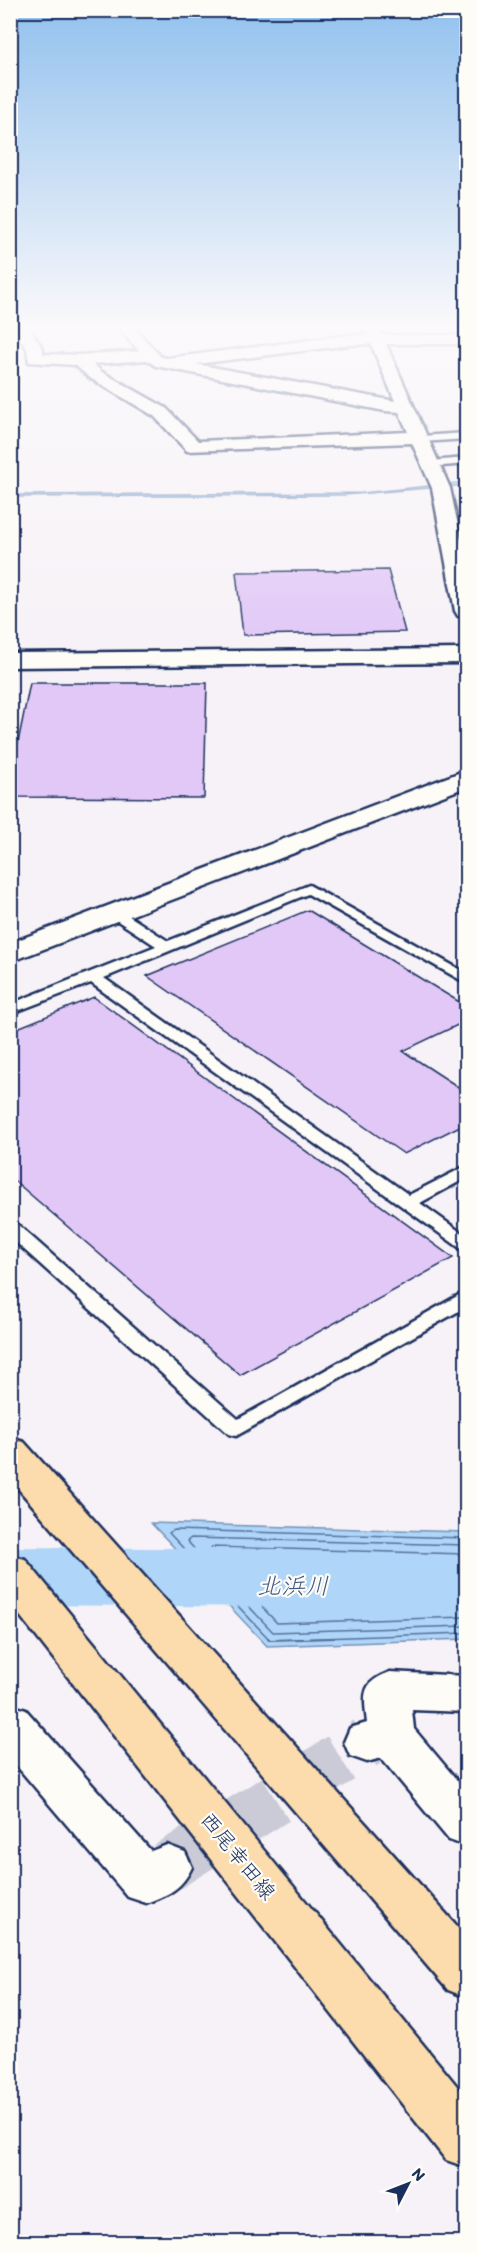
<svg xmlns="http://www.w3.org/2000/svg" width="477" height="2253" viewBox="0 0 477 2253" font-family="Itim,'Klee One',sans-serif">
	<rect width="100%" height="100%" fill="#f7f2f7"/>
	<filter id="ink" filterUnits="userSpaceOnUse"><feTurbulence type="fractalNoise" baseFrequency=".0167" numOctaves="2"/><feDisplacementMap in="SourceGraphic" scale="12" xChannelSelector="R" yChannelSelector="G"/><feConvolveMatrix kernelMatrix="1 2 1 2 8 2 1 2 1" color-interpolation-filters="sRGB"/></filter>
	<g filter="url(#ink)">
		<!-- water -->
		<path fill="#afd5f8" stroke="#7493ba" stroke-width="1.5" d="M 466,482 L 466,485 L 344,495 L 11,497 L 10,495 L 362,493 Z
			M 151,1523 L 466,1532 L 466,1639 L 267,1646 Z"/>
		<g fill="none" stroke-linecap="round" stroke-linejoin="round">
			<!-- shore-far1 -->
			<path stroke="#56719c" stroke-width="1.5" d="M 466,1545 L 191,1538 L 187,1541 L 273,1632 L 466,1626
				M 466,1554 L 212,1547 L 209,1550 L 277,1623 L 466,1617
				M 269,1639 L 169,1533 L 173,1530 L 466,1538
				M 292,1639 L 466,1633"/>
			<!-- shore -->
			<path stroke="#56719c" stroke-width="2" d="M 268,1638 L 270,1640 L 334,1638"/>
			<!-- river -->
			<path fill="#afd5f8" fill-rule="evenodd" d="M 10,1547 L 282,1549 L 308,1558 L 319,1578 L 308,1598 L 282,1607 L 10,1605 Z"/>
		</g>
		<!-- building -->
		<path fill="#e1c8f7" stroke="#1b2f5e" stroke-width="1.5" d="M 388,570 L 405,632 L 243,635 L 236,572 Z
			M 30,683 L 207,683 L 204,798 L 10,797 L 10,782 Z
			M 308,910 L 466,1006 L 466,1021 L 403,1051 L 466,1092 L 466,1123 L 404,1154 L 147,976 Z
			M 94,997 L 453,1258 L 240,1375 L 10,1177 L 10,1031 Z"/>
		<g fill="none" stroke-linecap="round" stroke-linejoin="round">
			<!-- street-tunnel -->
			<path stroke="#cbcbd8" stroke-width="51" stroke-dasharray="51 26" stroke-linecap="butt" d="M 167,1867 L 367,1742"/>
			<defs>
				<path id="lane" d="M 466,433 L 466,439 L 421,442 L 417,439 L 421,436 Z
					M 466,458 L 466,464 L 431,467 L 426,464 L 431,461 Z
					M 309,885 L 466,973 L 466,983 L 308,894 L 104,978 L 409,1195 L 466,1166 L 466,1178 L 420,1203 L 466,1236 L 466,1250 L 460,1248 L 91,983 L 10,1014 L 10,1004 L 156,946 L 110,916 L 108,913 L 110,910 L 120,910 L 168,941 Z
					M 10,1222 L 16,1223 L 238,1419 L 459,1295 L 466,1293 L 466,1307 L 236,1436 L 229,1434 L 10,1237 Z"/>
				<path id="street" d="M 14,329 L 30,329 L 43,349 L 43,354 L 79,355 L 139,351 L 119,329 L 135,329 L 161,357 L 167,358 L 350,335 L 367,335 L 364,329 L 380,329 L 382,335 L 466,335 L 466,344 L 386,344 L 450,488 L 466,563 L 466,617 L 458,616 L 455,611 L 432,488 L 412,443 L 187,451 L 154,416 L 90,378 L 75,365 L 29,362 L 27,349 ZM 371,344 L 395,401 L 196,364 L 350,345 ZM 147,360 L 156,366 L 385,411 L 399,412 L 408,432 L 198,441 L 166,408 L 102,372 L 93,364 Z
					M 466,649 L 466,663 L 10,667 L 10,653 Z
					M 390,1672 L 466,1676 L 466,1712 L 412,1710 L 414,1729 L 466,1791 L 466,1846 L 449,1840 L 381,1758 L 367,1762 L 350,1756 L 344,1742 L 350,1728 L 367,1723 C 364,1695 360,1683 390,1672 Z
					M 10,1705 L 26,1710 L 151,1851 L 167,1845 L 185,1852 L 192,1867 C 182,1889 168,1895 146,1903 L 128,1897 L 10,1758 Z"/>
				<path id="secondary" d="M 466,770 L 466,787 L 10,962 L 10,943 Z"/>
				<path id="primary" d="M 10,1438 L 24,1442 L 466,1936 L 466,1997 L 448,1990 L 10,1479 Z
					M 10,1555 L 25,1559 L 466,2097 L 466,2167 L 446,2160 L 10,1603 Z"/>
			</defs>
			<!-- lane casing -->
			<use href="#lane" stroke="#1b2f5e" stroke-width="5"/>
			<!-- street casing -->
			<use href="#street" stroke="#1b2f5e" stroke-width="5"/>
			<!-- secondary casing -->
			<use href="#secondary" stroke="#1b2f5e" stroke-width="5"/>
			<!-- primary casing -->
			<use href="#primary" stroke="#1b2f5e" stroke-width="5"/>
			<!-- lane -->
			<use href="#lane" fill="#fdfcf7" fill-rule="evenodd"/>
			<!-- street -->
			<use href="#street" fill="#fdfcf7" fill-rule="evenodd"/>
			<!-- secondary -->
			<use href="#secondary" fill="#fdfcf7" fill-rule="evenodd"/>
			<!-- primary -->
			<use href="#primary" fill="#fcdcac" fill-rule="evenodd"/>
		</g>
	</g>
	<!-- sky -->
	<linearGradient id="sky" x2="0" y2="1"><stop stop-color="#91c1ee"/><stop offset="0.51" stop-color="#fbf9fb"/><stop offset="1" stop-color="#fbf9fb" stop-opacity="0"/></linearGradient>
	<rect width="477" height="644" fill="url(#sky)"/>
	<g text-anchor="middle" stroke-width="4.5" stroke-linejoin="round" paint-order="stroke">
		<!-- near-street labels -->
		<g font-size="21" fill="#1b2f5e" stroke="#fdfcf7">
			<text transform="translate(238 1856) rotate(51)" y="7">西尾幸田線</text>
		</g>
		<!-- near-water labels -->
		<g font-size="24" font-style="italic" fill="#405884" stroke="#fdfcf7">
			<text x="293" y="1594">北浜川</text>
		</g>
	</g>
	<!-- margin -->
	<rect width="477" height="2253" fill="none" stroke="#fdfcf7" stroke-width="36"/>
	<rect x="18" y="18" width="441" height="2217" fill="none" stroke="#1b2f5e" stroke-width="2" filter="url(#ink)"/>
	<!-- north arrow -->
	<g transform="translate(408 2184) rotate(48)" stroke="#fdfcf7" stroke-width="4.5" paint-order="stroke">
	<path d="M0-4.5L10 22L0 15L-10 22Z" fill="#1b2f5e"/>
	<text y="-9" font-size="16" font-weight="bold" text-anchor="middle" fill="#1b2f5e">N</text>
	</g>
</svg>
